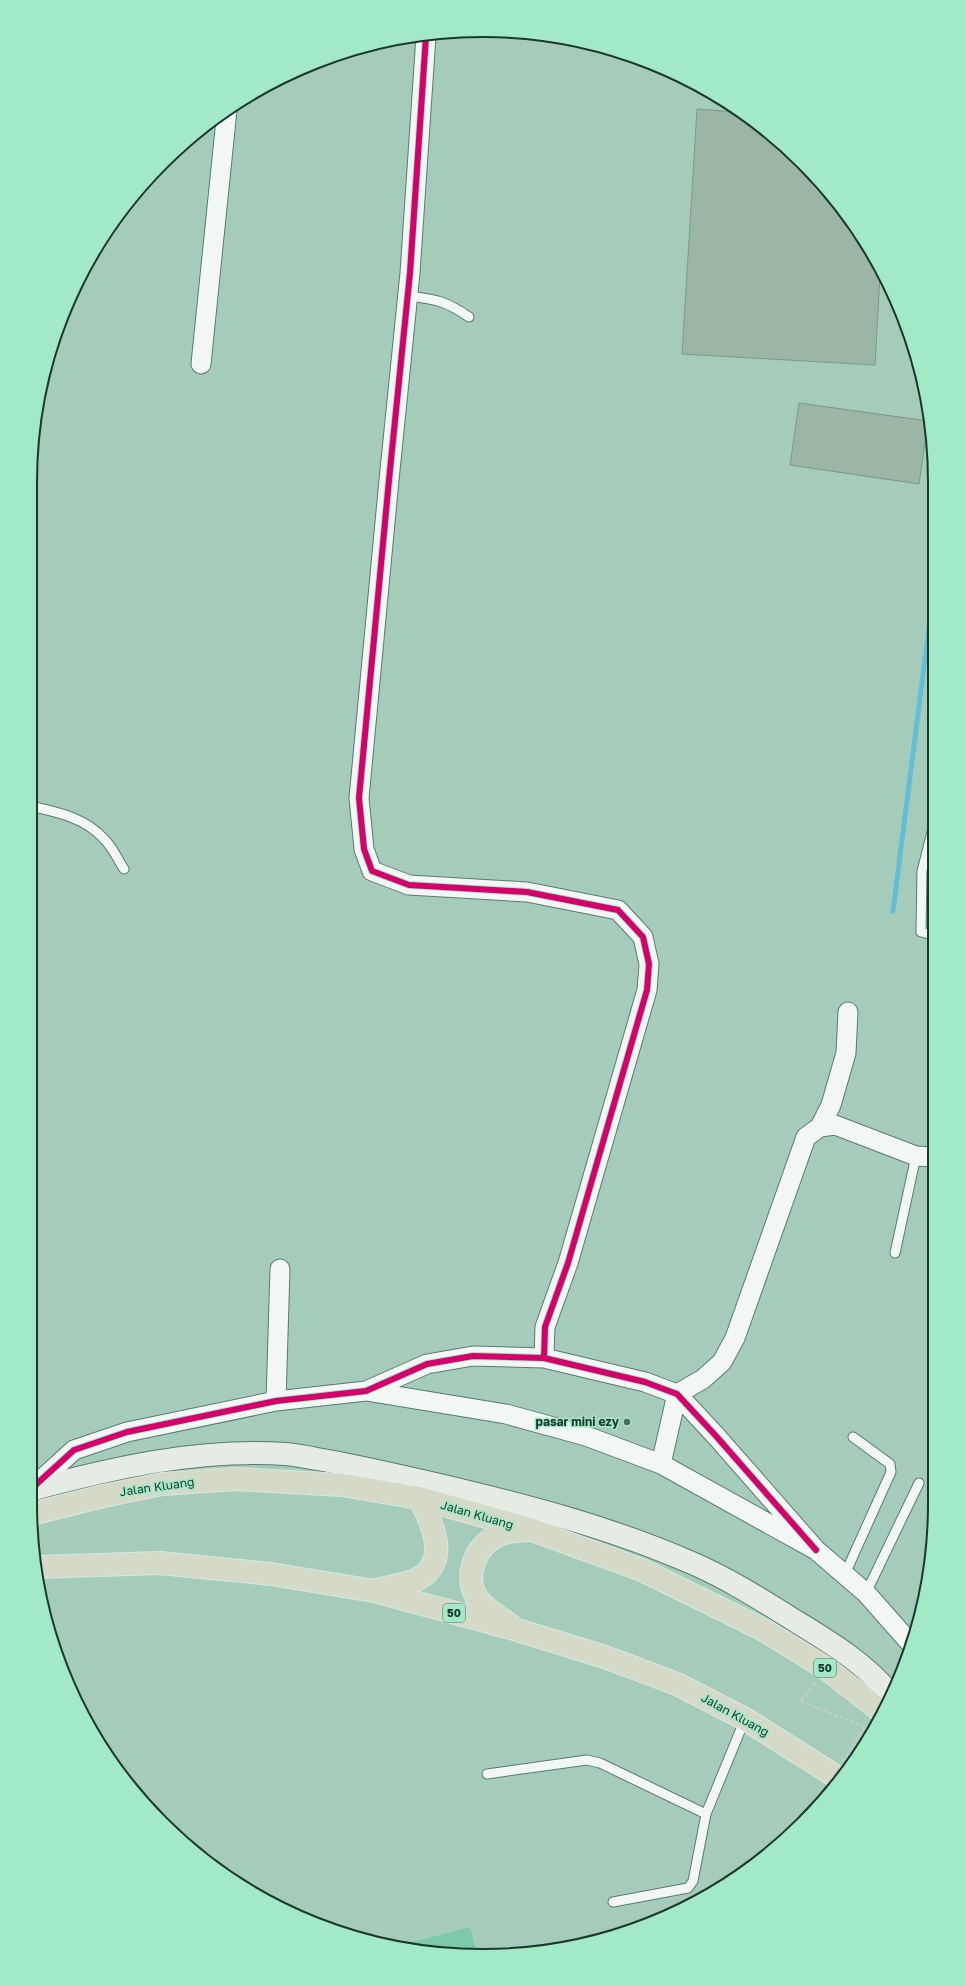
<svg xmlns="http://www.w3.org/2000/svg" width="965" height="1986" viewBox="0 0 965 1986" font-family="'Golos Text',sans-serif">
	<rect width="100%" height="100%" fill="#a5ccbb"/>
	<!-- green -->
	<path fill="#7dcaaa" d="M 470,1927 L 477,1955 L 394,1947 Z"/>
	<g fill="none" stroke-linecap="round" stroke-linejoin="round">
		<!-- stream -->
		<path stroke="#64bfd6" stroke-width="5" d="M 893,911 L 932,604"/>
	</g>
	<!-- building -->
	<path fill="#9bb6a5" stroke="#7e9888" d="M 697,109 L 737,112 L 758,124 L 842,207 L 880,274 L 875,365 L 682,354 Z
		M 799,403 L 928,421 L 919,484 L 790,465 Z"/>
	<g fill="none" stroke-linecap="round" stroke-linejoin="round">
		<defs>
			<path id="service" d="M 408,296 C 435,299 446,301 469,317
				M 30,806 C 58,812 86,818 105,840 C 113,848 118,860 124,869
				M 933,828 L 922,871 L 921,932 L 933,935
				M 895,1253 L 916,1156
				M 845,1574 L 891,1472 L 890,1464 L 853,1437
				M 866,1593 L 919,1483
				M 487,1774 L 587,1760 L 600,1763 L 706,1814
				M 613,1902 L 688,1888 L 693,1881 L 706,1814 L 745,1719"/>
			<path id="minor" d="M 426,36 L 410,273 L 389,480 L 359,798 L 364,849 L 372,871 L 409,885 L 527,892 L 618,910 L 643,937 L 649,964 L 647,990 L 568,1263 L 545,1327 L 544,1358
				M 201,364 L 227,110
				M 820,1127 L 831,1105 L 846,1053 L 848,1012
				M 366,1391 L 506,1414 L 586,1436 L 661,1464 L 816,1550 L 866,1593 L 911,1644
				M 276,1401 L 280,1269
				M 661,1464 L 677,1394 L 703,1379 L 722,1362 L 735,1338 L 806,1137 L 820,1127 L 835,1125 L 916,1156 L 934,1157
				M 30,1490 L 74,1450 L 127,1432 L 276,1401 L 366,1391 L 427,1364 L 473,1356 L 544,1358 L 645,1382 L 677,1394 L 716,1436 L 816,1550"/>
			<path id="secondary" d="M 30,1490 C 113,1468 199,1448 286,1454 C 296,1455 307,1457 317,1459 C 353,1465 387,1473 422,1481 C 513,1502 605,1525 692,1563 C 727,1578 760,1599 792,1619 C 828,1641 864,1662 891,1695"/>
			<path id="trunk" d="M 31,1514 L 103,1496 L 162,1484 L 236,1479 L 342,1485 L 419,1498 L 529,1529 L 642,1570 L 764,1630 L 827,1669 L 882,1712
				M 36,1567 L 160,1563 L 271,1574 L 374,1591 L 514,1629 L 605,1657 L 677,1684 L 745,1719 L 840,1779
				M 375,1590 C 389,1587 405,1585 418,1579 C 451,1562 432,1522 419,1498
				M 509,1624 C 500,1618 480,1605 476,1596 C 464,1575 476,1544 499,1535 C 507,1531 518,1531 527,1530"/>
		</defs>
		<!-- service casing -->
		<use href="#service" stroke="#597b6f" stroke-width="11"/>
		<!-- minor casing -->
		<use href="#minor" stroke="#597b6f" stroke-width="21"/>
		<!-- secondary casing -->
		<use href="#secondary" stroke="#597b6f" stroke-width="24"/>
		<!-- trunk casing -->
		<use href="#trunk" stroke="#d6e8e0" stroke-width="24"/>
		<!-- path -->
		<path stroke="#c1cec8" stroke-width="2.5" stroke-dasharray="4 2" stroke-linecap="butt" d="M 815,1683 L 800,1701 L 865,1727"/>
		<!-- service -->
		<use href="#service" stroke="#f2f7f5" stroke-width="9"/>
		<!-- minor -->
		<use href="#minor" stroke="#f2f7f5" stroke-width="19"/>
		<!-- secondary -->
		<use href="#secondary" stroke="#e6ece5" stroke-width="22"/>
		<!-- trunk -->
		<use href="#trunk" stroke="#d4d9c8" stroke-width="22"/>
		<!-- path-bridge -->
		<path stroke="#c1cec8" stroke-width="2.5" stroke-dasharray="4 2" stroke-linecap="butt" d="M 824,1792 L 865,1727"/>
		<defs>
			<path id="cycleway" d="M 426,36 L 410,273 L 389,480 L 359,798 L 364,849 L 372,871 L 409,885 L 527,892 L 618,910 L 643,937 L 649,964 L 647,990 L 568,1263 L 545,1327 L 544,1358
				M 30,1490 L 74,1450 L 127,1432 L 276,1401 L 366,1391 L 427,1364 L 473,1356 L 544,1358 L 645,1382 L 677,1394 L 716,1436 L 816,1550"/>
		</defs>
		<!-- cycleway casing -->
		<use href="#cycleway" stroke="#a2e9c8" stroke-width="8"/>
		<!-- cycleway -->
		<use href="#cycleway" stroke="#d6006c" stroke-width="6"/>
	</g>
	<!-- markers -->
	<circle fill="#4b6c5d" stroke="#a2e9c8" stroke-width="1.5" cx="627" cy="1422" r="4"/>
	<g text-anchor="middle" stroke-width="3" stroke-linejoin="round" paint-order="stroke">
		<!-- shield labels -->
		<g fill="#a2e9c8" stroke="#446d5a" stroke-width="1">
			<rect x="443" y="1604" width="22" height="18" rx="3"/>
			<rect x="814" y="1659" width="22" height="18" rx="3"/>
		</g>
		<g font-size="11" font-weight="bold" fill="#1b382b">
			<text x="454" y="1617">50</text>
			<text x="825" y="1672">50</text>
		</g>
		<!-- poi labels -->
		<g font-size="12" font-weight="bold" fill="#1b382b" stroke="#a2e9c8" text-anchor="end">
			<text x="619" y="1426">pasar mini ezy</text>
		</g>
		<!-- street labels -->
		<g font-size="12" fill="#1b382b" stroke="#a2e9c8">
			<text transform="translate(157 1487) rotate(-8)" y="4">Jalan Kluang</text>
			<text transform="translate(477 1515) rotate(16)" y="4">Jalan Kluang</text>
			<text transform="translate(735 1715) rotate(29)" y="4">Jalan Kluang</text>
		</g>
	</g>
	<!-- crop -->
	<path d="M0 0H965V1986H0ZM482 37H483A445 445 0 0 1 928 482V1504A445 445 0 0 1 483 1949H482A445 445 0 0 1 37 1504V482A445 445 0 0 1 482 37Z" fill="#a2e9c8" fill-rule="evenodd"/>
	<path fill="none" stroke="#1b382b" stroke-width="2" d="M482 37H483A445 445 0 0 1 928 482V1504A445 445 0 0 1 483 1949H482A445 445 0 0 1 37 1504V482A445 445 0 0 1 482 37Z"/>
</svg>
